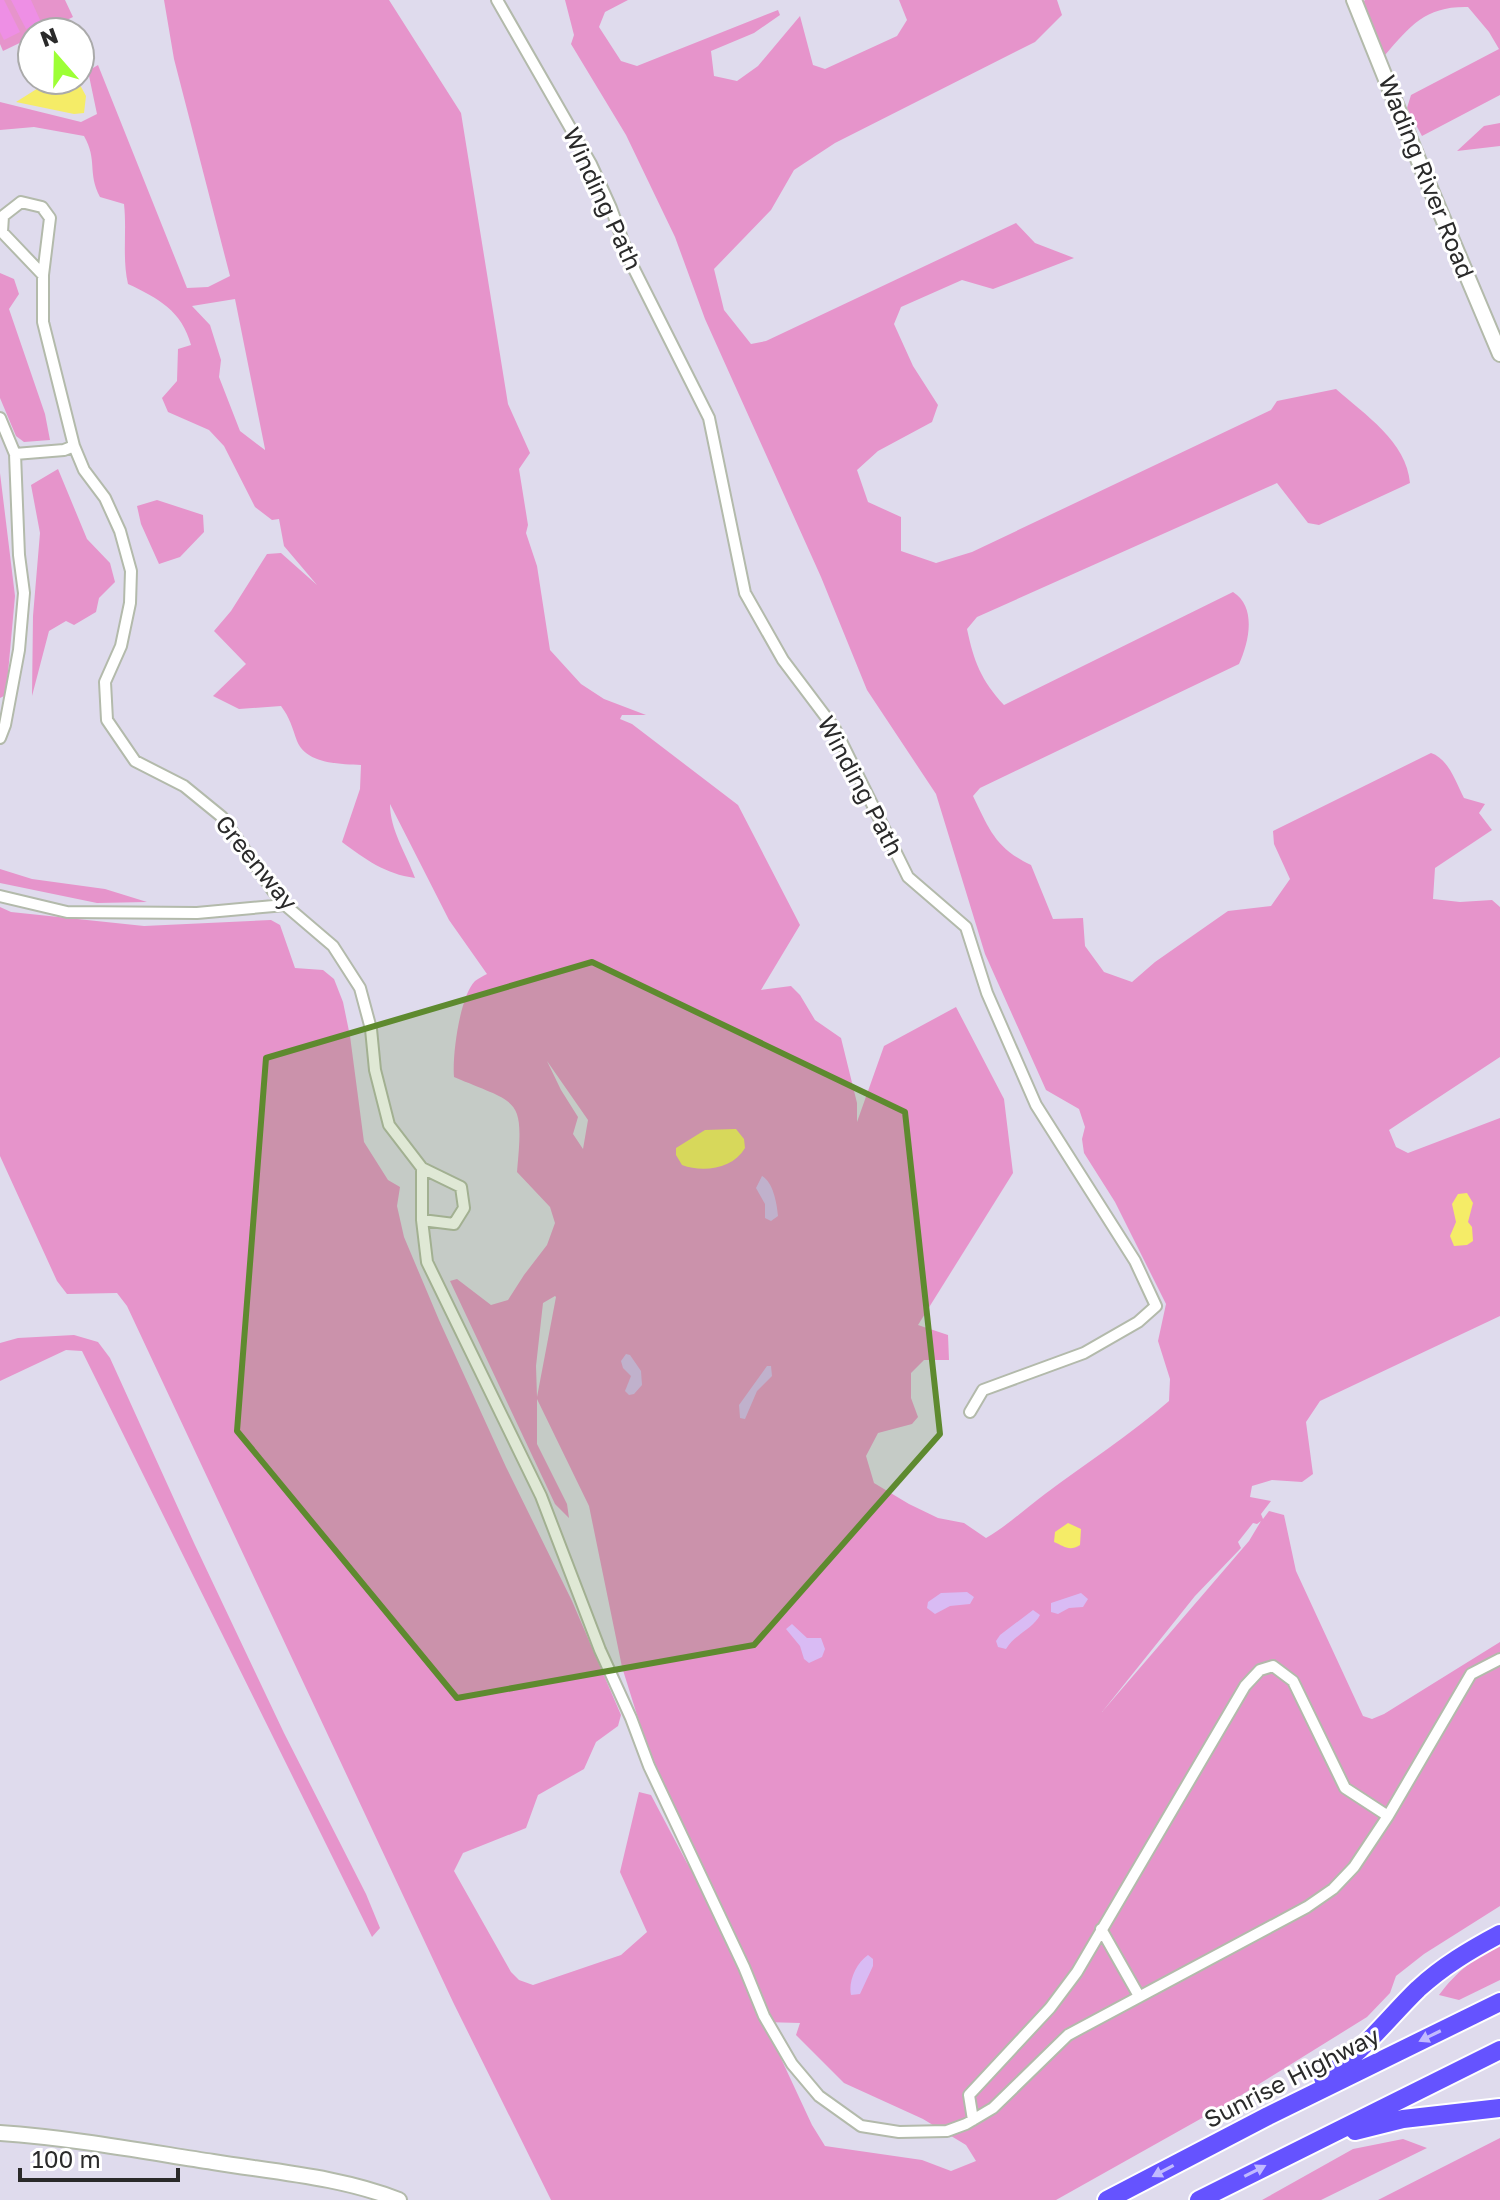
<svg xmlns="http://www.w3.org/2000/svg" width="1500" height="2200" viewBox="0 0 1500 2200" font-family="'Golos Text',sans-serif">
	<rect width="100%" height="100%" fill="#dfdbed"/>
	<!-- green -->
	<path fill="#e694cb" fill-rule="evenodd" d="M 0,0 L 65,0 L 73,17 L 42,32 L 32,32 L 32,37 L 3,51 L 0,44 Z
		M 164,0 L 389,0 L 461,113 L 508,404 L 530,453 L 519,469 L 528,525 L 526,533 L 537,566 L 550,650 L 581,684 L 604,699 L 646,715 L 622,715 L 620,719 L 632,724 L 738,805 L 800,925 L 761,990 L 791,986 L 800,995 L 815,1020 L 841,1038 L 857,1103 L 857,1122 L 884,1046 L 956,1007 L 1004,1099 L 1013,1173 L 918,1325 L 948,1335 L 949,1360 L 924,1360 L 911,1373 L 911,1398 L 918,1417 L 912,1424 L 878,1433 L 866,1456 L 874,1483 L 909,1504 L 938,1518 L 964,1523 L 986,1538 C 1008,1525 1025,1509 1045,1494 C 1086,1463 1130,1435 1169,1401 L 1170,1379 L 1158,1341 L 1166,1304 L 1115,1202 L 1084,1153 L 1082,1139 L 1085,1127 L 1079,1109 L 1046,1090 L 985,954 L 936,794 L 867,690 L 821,577 L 705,319 L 675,237 L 626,135 L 571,44 L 574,35 L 565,0 L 628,0 L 605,12 L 599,27 L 621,61 L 637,66 L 778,10 L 780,15 L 754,33 L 711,51 L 714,76 L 737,81 L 758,66 L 800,16 L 813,65 L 825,69 L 897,36 L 907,20 L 899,0 L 1057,0 L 1062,15 L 1035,42 L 835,143 L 794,170 L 771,210 L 714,269 L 724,310 L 751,344 L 766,341 L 1016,223 L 1035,243 L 1074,258 L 993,289 L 962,280 L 901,307 L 894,324 L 913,366 L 938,405 L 932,422 L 878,451 L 857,470 L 868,502 L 901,517 L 901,551 L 936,563 L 972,552 L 1271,410 L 1277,401 L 1336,389 C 1364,414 1407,442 1410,483 L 1319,525 L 1308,523 L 1277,483 L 977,617 L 967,629 C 974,662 981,680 1004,705 L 1233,592 C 1257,607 1249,642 1239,664 L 980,788 L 973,796 C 989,829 996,849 1031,865 L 1053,919 L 1083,918 L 1085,946 L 1104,972 L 1132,982 L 1155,962 L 1228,911 L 1271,906 L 1290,879 L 1274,844 L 1273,831 L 1431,753 C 1449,759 1456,783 1464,798 L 1485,804 L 1479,813 L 1492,830 L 1435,868 L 1433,899 L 1460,902 L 1492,900 L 1500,907 L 1500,1057 L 1389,1130 L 1396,1147 L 1408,1153 L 1500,1118 L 1500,1316 L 1320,1401 L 1306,1422 L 1313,1474 L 1302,1482 L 1272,1480 L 1252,1486 L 1250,1497 L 1271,1501 L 1261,1514 L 1263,1519 L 1269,1511 L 1284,1515 L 1296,1571 L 1363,1716 L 1372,1719 L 1384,1714 L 1500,1642 L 1500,1906 L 1424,1954 L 1396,1976 L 1390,1993 L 1367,2017 L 1227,2104 L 1056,2200 L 551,2200 L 453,2002 L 127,1306 L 117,1293 L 67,1294 L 57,1281 L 0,1156 L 0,907 L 11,912 L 144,926 L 271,920 L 280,925 L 295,968 L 323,970 L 334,979 L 343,1002 L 350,1036 L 364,1142 L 388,1180 L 400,1187 L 397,1206 L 404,1237 L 439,1320 L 506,1467 L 572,1601 L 621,1715 L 618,1726 L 596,1742 L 584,1769 L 538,1795 L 526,1828 L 463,1853 L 454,1871 L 511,1972 L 519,1980 L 533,1985 L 621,1955 L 647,1932 L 620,1872 L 639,1792 L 651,1795 L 688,1865 L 652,1763 L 622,1667 L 589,1506 L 537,1399 L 537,1444 L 567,1504 L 569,1518 L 555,1504 L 450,1281 L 457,1279 L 491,1305 L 508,1300 L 524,1275 L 547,1245 L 555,1223 L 550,1207 L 517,1172 C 524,1096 520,1105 454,1077 C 452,1055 460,996 475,981 C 479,978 483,976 487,974 L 449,920 L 390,804 C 390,830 406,853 415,878 C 385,874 365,859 342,842 L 360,789 L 361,765 C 340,764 306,764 297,741 C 292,727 290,718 281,706 L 239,709 L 213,696 L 246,664 L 214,631 L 231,611 L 267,554 L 281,553 L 317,585 L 284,546 L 279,519 L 272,520 L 255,507 L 224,446 L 209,430 L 168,412 L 162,398 L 177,381 L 178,349 L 191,345 C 182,311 158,298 128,284 C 122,258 127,231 124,204 L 100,197 C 87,172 98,161 84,136 L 34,127 L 0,130 L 0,102 L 81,122 L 97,114 L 88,71 L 98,65 L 187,288 L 208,287 L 230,276 L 174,59 ZM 235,299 L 265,449 L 265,450 L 240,431 L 219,377 L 221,360 L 210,325 L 192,306 ZM 547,1061 L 588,1120 L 583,1149 L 573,1134 L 578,1117 L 561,1090 ZM 555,1296 L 556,1297 L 537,1397 L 536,1366 L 543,1303 ZM 1261,1521 L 1249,1541 L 1102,1712 L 1195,1596 L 1241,1548 L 1238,1542 L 1253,1523 L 1257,1524 ZM 764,2022 L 800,2023 L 796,2035 L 844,2083 L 923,2119 L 966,2145 L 976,2161 L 951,2171 L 922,2160 L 825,2146 L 812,2125 Z
		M 1365,0 L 1500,0 L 1500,95 L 1422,136 L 1407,108 L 1411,95 L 1499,49 L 1489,32 L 1468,7 C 1426,6 1411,25 1385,55 L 1362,3 Z
		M 1500,123 L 1500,146 L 1457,151 L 1484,126 Z
		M 0,273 L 14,279 L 19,294 L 9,309 L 45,414 L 50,440 L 24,442 L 16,436 L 0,398 Z
		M 58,469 L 87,539 L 110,563 L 115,582 L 99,598 L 96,612 L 74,625 L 66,621 L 49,631 L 32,696 L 33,616 L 40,533 L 31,485 Z
		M 0,473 L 15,596 L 6,695 L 0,698 Z
		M 157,500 L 203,515 L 204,532 L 180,557 L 159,564 L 141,524 L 137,506 Z
		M 0,869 L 32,879 L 105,889 L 147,902 L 97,903 L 0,883 Z
		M 74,1335 L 98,1342 L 110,1358 L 194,1543 L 284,1733 L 366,1894 L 380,1928 L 372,1937 L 82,1351 L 66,1350 L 0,1381 L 0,1343 L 18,1338 Z
		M 1500,1945 L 1500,1980 L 1459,2000 L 1439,1995 C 1457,1971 1474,1958 1500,1945 Z
		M 1500,2138 L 1500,2200 L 1378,2200 Z
		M 1403,2139 L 1427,2148 L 1321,2200 L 1262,2200 L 1353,2149 Z"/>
	<!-- sand -->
	<path fill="#d9bbf4" d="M 762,1176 C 773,1182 777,1203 778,1216 L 771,1221 L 765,1218 L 765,1204 L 756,1188 Z
		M 626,1354 L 630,1355 L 641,1371 L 642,1385 L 634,1394 L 629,1395 L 625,1391 L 631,1376 L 623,1368 L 621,1361 Z
		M 767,1366 L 771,1366 L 772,1376 L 757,1391 L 745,1419 L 740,1418 L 739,1405 Z
		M 967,1592 L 974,1597 L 970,1604 L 950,1606 L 935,1614 L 927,1608 L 928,1602 L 941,1593 Z
		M 1081,1593 L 1088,1599 L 1083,1607 L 1069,1608 L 1058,1614 L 1051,1612 L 1051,1603 Z
		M 1033,1610 L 1040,1615 C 1033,1629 1015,1634 1006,1649 L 998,1647 L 996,1641 L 1000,1635 Z
		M 792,1624 L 807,1638 L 821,1638 L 825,1649 L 822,1657 L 809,1663 L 804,1659 L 800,1646 L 786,1629 Z
		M 868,1955 L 873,1959 L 873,1966 L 860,1994 L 851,1995 C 848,1982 856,1963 868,1955 Z"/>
	<!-- pitch -->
	<path fill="#ee8fe5" d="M 0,0 L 4,0 L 20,32 L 4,40 L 0,32 Z
		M 11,0 L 31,0 L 41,22 L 26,29 Z"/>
	<!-- water -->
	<path fill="#f5ec67" d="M 51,80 L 65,80 L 71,86 L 80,85 L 86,96 L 84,113 L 74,114 L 16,102 Z
		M 736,1129 L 744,1139 L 745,1148 C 733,1169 703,1173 682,1165 L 676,1155 L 676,1148 L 705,1130 Z
		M 1467,1193 L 1473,1203 L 1468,1222 L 1472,1227 L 1473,1241 L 1467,1245 L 1454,1246 L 1450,1236 L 1456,1222 L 1452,1204 L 1458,1194 Z
		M 1068,1523 L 1081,1529 L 1080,1545 C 1069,1552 1064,1546 1054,1542 L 1055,1532 Z"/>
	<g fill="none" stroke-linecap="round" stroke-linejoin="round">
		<defs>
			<path id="street" d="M 497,0 L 591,164 L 611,208 L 630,261 L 709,418 L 745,593 L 783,660 L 835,729 L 908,877 L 966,927 L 987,993 L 1036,1105 L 1135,1261 L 1156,1306 L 1138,1322 L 1084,1353 L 983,1390 L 970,1412
				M 0,418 L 15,454 L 19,555 L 24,593 L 19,650 L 5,725 L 0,738
				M 74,446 L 84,470 L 105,498 L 120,531 L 131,571 L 130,603 L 121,646 L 105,682 L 107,720 L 135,761 L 184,786 L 222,817 L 273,891 L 285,905 L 333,946 L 360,988 L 371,1029 L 375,1070 L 389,1125 L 422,1168 L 461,1187 L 464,1208 L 454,1224 L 422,1220 L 422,1168
				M 15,454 L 64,450 L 74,446 L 43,322 L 43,275 L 50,218 L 42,207 L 21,202 L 3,216 L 2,232 L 43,275
				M 0,896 L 67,912 L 197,913 L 285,905
				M 422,1220 L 427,1262 L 541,1496 L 600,1650 L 631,1718 L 649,1766 L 744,1967 L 764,2016 L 792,2064 L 819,2096 L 861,2126 L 899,2132 L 947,2131 L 966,2124 L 993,2108 L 1068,2035 L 1307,1907 L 1333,1889 L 1354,1867 L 1388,1816 L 1471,1674 L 1500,1659
				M 1101,1929 L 1139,1996
				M 973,2120 L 969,2095 L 1050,2008 L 1077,1972 L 1245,1686 L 1260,1670 L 1273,1666 L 1293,1681 L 1345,1788 L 1388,1816"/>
			<path id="secondary" d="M 1354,0 L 1422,169 L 1500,354
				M 0,2133 C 72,2138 142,2151 213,2162 C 275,2172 341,2177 399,2200"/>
			<path id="highway" d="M 1323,2078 C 1361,2055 1387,2019 1418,1989 C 1443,1966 1470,1950 1500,1934
				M 1355,2131 L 1403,2119 L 1500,2108
				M 1107,2200 L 1268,2116 L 1500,2002
				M 1199,2200 L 1500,2050"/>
		</defs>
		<!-- street casing -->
		<use href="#street" stroke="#b3baab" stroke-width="14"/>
		<!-- secondary casing -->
		<use href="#secondary" stroke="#b3baab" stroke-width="18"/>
		<!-- highway casing -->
		<use href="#highway" stroke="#fff" stroke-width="22"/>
		<!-- street -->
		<use href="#street" stroke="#fff" stroke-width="10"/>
		<!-- secondary -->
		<use href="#secondary" stroke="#fff" stroke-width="14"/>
		<!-- highway -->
		<use href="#highway" stroke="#6553ff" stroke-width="18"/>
	</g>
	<!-- one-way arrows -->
	<defs><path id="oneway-solid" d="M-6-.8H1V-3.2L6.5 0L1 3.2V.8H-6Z" transform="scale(2)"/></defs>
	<g fill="#c1baff">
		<use href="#oneway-solid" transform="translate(1430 2036) rotate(154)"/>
		<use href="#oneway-solid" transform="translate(1163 2171) rotate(152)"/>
		<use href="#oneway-solid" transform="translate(1255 2171) rotate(-27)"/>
	</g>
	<!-- marked area -->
	<path fill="#5e8a2f" fill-opacity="0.2" stroke="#5e8a2f" stroke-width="6" stroke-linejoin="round" d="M 592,962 L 905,1112 L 940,1434 L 754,1645 L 457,1698 L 237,1431 L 266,1058 Z"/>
	<g text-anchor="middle" stroke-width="6" stroke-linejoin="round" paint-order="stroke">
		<!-- street labels -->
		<g font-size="24" fill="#2a2a2a" stroke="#fff">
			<text transform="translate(1426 177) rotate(68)" y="8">Wading River Road</text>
			<text transform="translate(602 199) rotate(65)" y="8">Winding Path</text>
			<text transform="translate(860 786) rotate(62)" y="8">Winding Path</text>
			<text transform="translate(256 863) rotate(51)" y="8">Greenway</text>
			<text transform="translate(1292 2078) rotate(-27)" y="8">Sunrise Highway</text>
		</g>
	</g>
	<!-- north arrow -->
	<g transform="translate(56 56) rotate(340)"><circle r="38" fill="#ffffff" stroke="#aaaaaa" stroke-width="2"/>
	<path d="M0-6L14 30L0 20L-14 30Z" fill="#9dff35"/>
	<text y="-12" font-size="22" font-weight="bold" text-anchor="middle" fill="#2a2a2a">N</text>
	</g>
	<!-- scale -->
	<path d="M20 2168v12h158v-12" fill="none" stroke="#2a2a2a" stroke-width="4"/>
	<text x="32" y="2168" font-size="24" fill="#2a2a2a" stroke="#ffffff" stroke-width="6" paint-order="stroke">100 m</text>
</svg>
